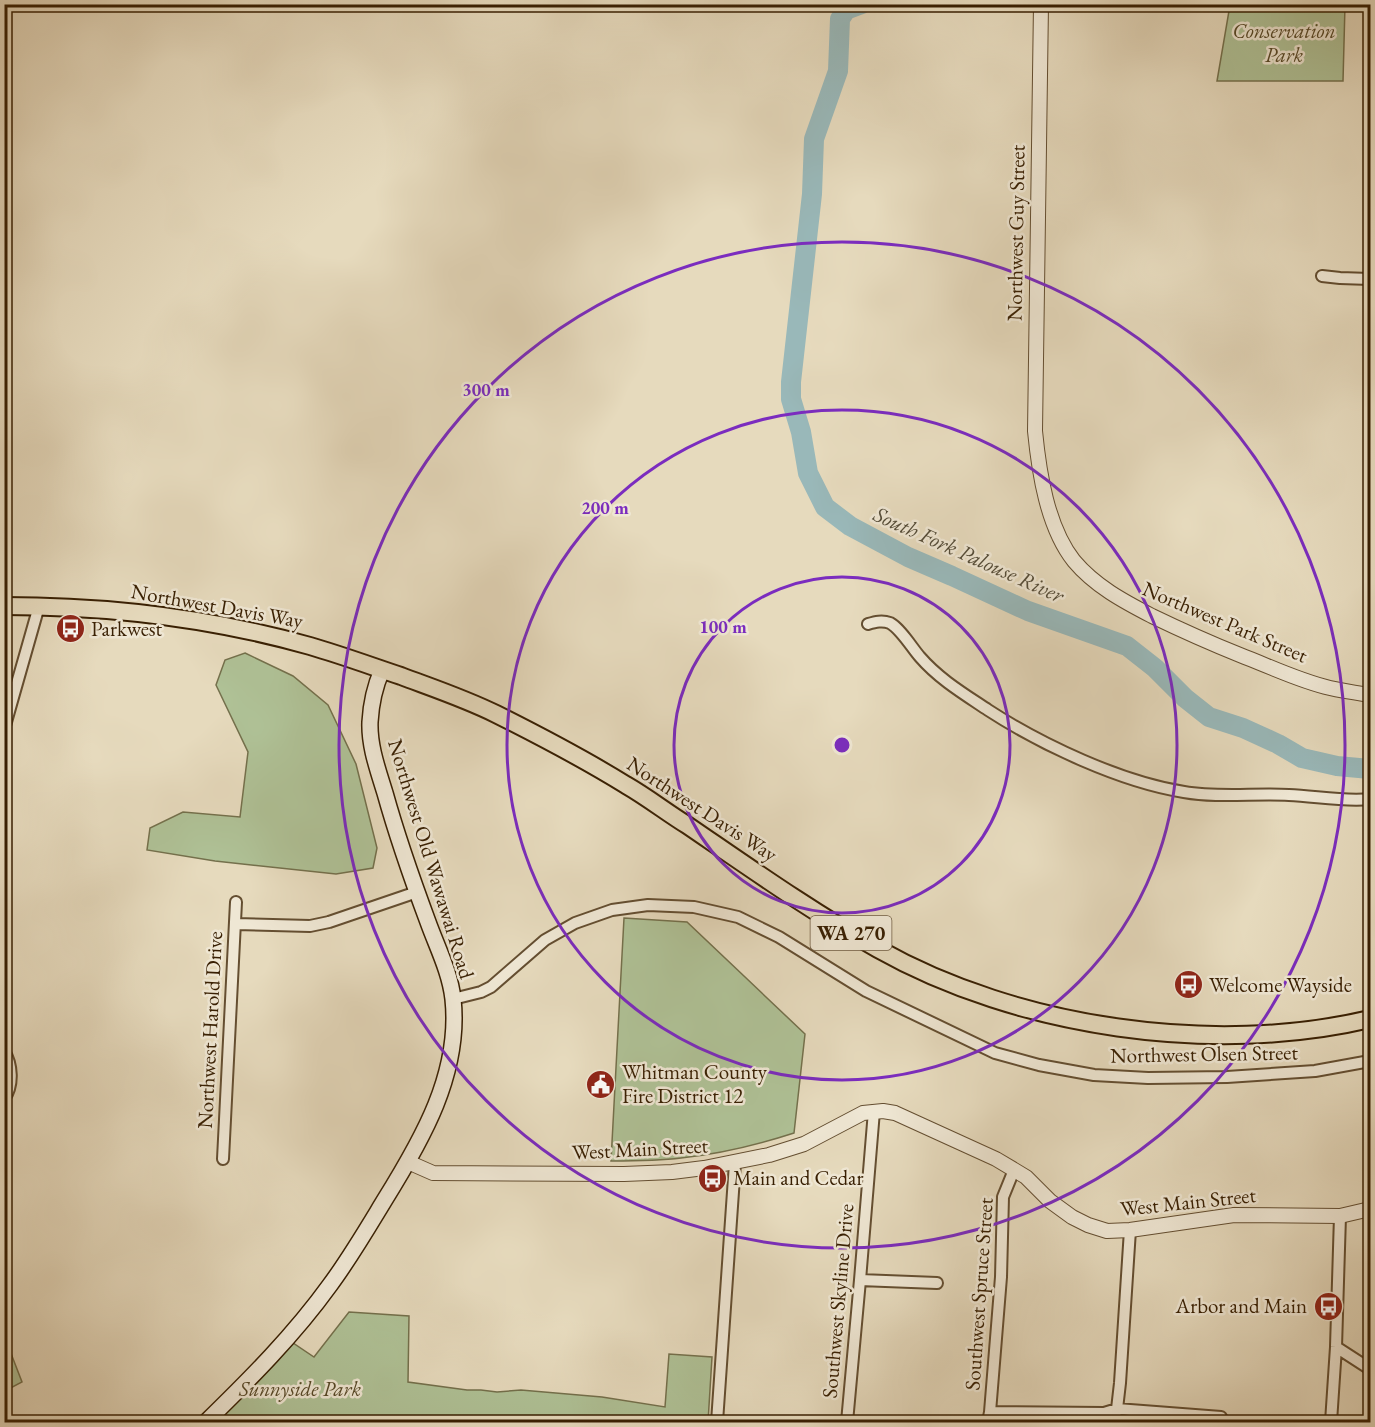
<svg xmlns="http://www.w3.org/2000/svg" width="1375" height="1427" viewBox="0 0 1375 1427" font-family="'EB Garamond',serif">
	<rect width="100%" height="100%" fill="#e6dabd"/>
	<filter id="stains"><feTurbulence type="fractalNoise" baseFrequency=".00333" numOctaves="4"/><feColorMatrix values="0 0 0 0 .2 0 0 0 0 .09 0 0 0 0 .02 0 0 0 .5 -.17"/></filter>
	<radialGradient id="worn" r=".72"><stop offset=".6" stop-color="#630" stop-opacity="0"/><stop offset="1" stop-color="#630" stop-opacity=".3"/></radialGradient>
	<!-- green -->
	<path fill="#afc196" stroke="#74704c" stroke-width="1.5" d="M 1230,5 L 1345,5 L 1343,81 L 1217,81 Z
		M 245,653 L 293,676 L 328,705 L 356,764 L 377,848 L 373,868 L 336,874 L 215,861 L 147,850 L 150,828 L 183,812 L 240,817 L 248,752 L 216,685 L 225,660 Z
		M 624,918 L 687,922 L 805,1034 L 794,1133 C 757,1145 719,1154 681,1158 C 658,1161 634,1161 611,1161 Z
		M 349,1312 L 409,1316 L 408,1382 L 467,1390 L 481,1390 L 497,1392 L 521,1390 L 602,1397 L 665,1407 L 669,1354 L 712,1357 L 708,1422 L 217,1422 L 252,1387 L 293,1343 L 314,1357 Z
		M 5,1338 L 22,1382 L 5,1391 L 4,1391 Z"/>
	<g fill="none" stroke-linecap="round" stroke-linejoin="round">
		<!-- river -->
		<path stroke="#99b8b9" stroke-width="20" d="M 862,4 L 846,10 L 840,19 L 838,71 L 814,139 L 812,194 L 791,382 L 791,399 L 801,432 L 808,473 L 825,507 L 850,526 L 908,557 L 952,576 L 1028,611 L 1127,646 L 1155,668 L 1185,698 L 1209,717 L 1243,728 L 1278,744 L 1302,758 L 1337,766 L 1370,769"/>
		<defs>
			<path id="minor" d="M 1322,276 L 1340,278 L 1370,279
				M 868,624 C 875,622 882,620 890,623 C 901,629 912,648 920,657 C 939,679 964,694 988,710 C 1042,745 1121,782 1184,792 C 1218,798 1255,793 1289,795 C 1315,796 1345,802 1370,799
				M 4,729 L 39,606
				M 235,924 L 310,926 L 329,922 L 417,892
				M 453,999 L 481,992 L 491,987 L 545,940 L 575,923 L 612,910 L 648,905 L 694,907 L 738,917 L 779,937 L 866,991 L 995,1053 L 1039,1065 L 1094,1075 L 1148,1078 L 1227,1077 L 1315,1071 L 1370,1061
				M 4,1051 C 12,1064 14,1085 4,1099
				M 223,1159 L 236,902
				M 860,1280 L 937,1283
				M 1336,1347 L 1370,1369
				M 990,1412 L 1104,1413 L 1117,1409 L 1221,1417
				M 717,1422 L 735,1163
				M 847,1422 L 860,1280 L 874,1111
				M 988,1422 L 990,1412 L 1001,1277 L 1003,1197 L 1014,1170
				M 1113,1422 L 1117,1409 L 1120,1383 L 1130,1230
				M 1331,1422 L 1336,1347 L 1340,1216"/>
			<path id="tertiary" d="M 1041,4 L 1035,431 C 1039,472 1047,527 1074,561 C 1095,586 1123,601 1152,616 C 1181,630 1210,643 1240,655 C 1269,666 1299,681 1330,688 C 1343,691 1357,693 1370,695
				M 408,1162 L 433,1173 L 624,1174 L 672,1172 L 704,1168 L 769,1155 L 804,1144 L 863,1113 L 883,1111 L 895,1113 L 996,1159 L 1026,1177 L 1050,1201 L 1072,1217 L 1088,1225 L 1107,1231 L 1130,1230 L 1234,1215 L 1340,1216 L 1370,1209"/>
			<path id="secondary" d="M 206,1422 C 250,1379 294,1335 330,1285 C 350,1258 367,1229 384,1201 C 422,1140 461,1073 453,999 C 450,972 437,947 428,922 C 412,879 397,836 385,793 C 378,770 369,746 370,722 C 371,704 375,686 382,670"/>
			<path id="primary" d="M 4,606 C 107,606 211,618 310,646 C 341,655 371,666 401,676 C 433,688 466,699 496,714 C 540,736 584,759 626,785 C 647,797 666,812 687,825 C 750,868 812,912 878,949 C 1018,1028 1214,1056 1370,1019"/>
		</defs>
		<!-- minor casing -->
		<use href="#minor" stroke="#644e31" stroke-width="14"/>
		<!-- tertiary casing -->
		<use href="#tertiary" stroke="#644e31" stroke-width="16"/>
		<!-- secondary casing -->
		<use href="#secondary" stroke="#381f02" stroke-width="18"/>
		<!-- primary casing -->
		<use href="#primary" stroke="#381f02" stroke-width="20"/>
		<!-- minor -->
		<use href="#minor" stroke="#efe7d4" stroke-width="10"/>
		<!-- tertiary -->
		<use href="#tertiary" stroke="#efe7d4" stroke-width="14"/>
		<!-- secondary -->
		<use href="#secondary" stroke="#efe7d4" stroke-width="15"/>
		<!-- primary -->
		<use href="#primary" stroke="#e6dabd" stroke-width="16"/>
	</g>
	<!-- distance rings -->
	<g fill="none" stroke="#7b2cbf" stroke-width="3">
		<circle cx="842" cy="745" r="168"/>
		<circle cx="842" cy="745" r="335"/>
		<circle cx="842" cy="745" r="503"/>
	</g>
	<!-- icons -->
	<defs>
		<symbol id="bus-disc" viewBox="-11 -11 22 22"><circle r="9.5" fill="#8f2418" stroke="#efe7d4"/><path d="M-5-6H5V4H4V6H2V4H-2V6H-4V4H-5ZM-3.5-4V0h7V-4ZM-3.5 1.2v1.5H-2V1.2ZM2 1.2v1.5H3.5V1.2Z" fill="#fff"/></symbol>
		<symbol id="civic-disc" viewBox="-11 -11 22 22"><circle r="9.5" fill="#8f2418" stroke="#efe7d4"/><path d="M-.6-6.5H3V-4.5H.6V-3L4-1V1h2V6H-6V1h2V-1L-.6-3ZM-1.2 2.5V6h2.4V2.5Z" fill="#fff"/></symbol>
	</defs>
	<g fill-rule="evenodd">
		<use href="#bus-disc" x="54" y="612" width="33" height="33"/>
		<use href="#bus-disc" x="1172" y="968" width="33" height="33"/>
		<use href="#civic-disc" x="584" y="1068" width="33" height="33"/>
		<use href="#bus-disc" x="696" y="1162" width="33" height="33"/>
		<use href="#bus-disc" x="1312" y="1290" width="33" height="33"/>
	</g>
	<g text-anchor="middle" stroke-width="5" stroke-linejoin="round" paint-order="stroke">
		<!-- shield labels -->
		<rect fill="#efe7d4" stroke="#6f5b41" stroke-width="1.5" x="810.5" y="916" width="81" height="34" rx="4.5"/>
		<g font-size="20" font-weight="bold" fill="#381f02">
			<text x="851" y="940">WA 270</text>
		</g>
		<!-- park labels -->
		<g font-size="21" font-style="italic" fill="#564827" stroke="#efe7d4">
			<text x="1284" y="38">Conservation<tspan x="1284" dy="24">Park</tspan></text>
			<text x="300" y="1396">Sunnyside Park</text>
		</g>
		<!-- street labels -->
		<g font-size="21" fill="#381f02" stroke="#efe7d4">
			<text transform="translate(1016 233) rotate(-89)" y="7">Northwest Guy Street</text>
			<text transform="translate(217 606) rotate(10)" y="7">Northwest Davis Way</text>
			<text transform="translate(1225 622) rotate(23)" y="7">Northwest Park Street</text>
			<text transform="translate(702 809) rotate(33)" y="7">Northwest Davis Way</text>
			<text transform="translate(431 859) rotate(73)" y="7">Northwest Old Wawawai Road</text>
			<text transform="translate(210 1030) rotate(-87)" y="7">Northwest Harold Drive</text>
			<text transform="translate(1204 1054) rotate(-1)" y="7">Northwest Olsen Street</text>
			<text transform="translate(640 1149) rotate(-3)" y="7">West Main Street</text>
			<text transform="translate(1188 1202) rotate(-6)" y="7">West Main Street</text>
			<text transform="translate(979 1294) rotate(-86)" y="7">Southwest Spruce Street</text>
			<text transform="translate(838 1301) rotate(-85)" y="7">Southwest Skyline Drive</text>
		</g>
		<!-- poi labels -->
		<g font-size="21" fill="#381f02" stroke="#efe7d4" text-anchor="start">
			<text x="91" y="636">Parkwest</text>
			<text x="1209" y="992">Welcome Wayside</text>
			<text x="622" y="1079">Whitman County<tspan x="622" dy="24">Fire District 12</tspan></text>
			<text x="733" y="1185">Main and Cedar</text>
			<text x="1307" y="1313" text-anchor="end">Arbor and Main</text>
		</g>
		<!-- water labels -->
		<g font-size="22" font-style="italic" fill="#554d39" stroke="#efe7d4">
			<text transform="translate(969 554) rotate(24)" y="8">South Fork Palouse River</text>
		</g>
	</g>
	<circle cx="842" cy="745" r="9" fill="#7b2cbf" stroke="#efe7d4" stroke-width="3"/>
	<g font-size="18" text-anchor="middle" font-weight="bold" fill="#7b2cbf" stroke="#efe7d4" stroke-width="5" stroke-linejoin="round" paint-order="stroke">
		<text x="486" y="396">300 m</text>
		<text x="605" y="514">200 m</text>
		<text x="723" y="633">100 m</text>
	</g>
	<!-- margin -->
	<rect width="1375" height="1427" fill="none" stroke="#e6dabd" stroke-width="24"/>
	<rect x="6" y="6" width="1363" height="1415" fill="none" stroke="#381f02" stroke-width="3"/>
	<rect x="12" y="12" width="1351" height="1403" fill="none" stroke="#381f02" stroke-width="1.5"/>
	<rect width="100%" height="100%" filter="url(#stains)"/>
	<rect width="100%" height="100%" fill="url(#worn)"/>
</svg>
